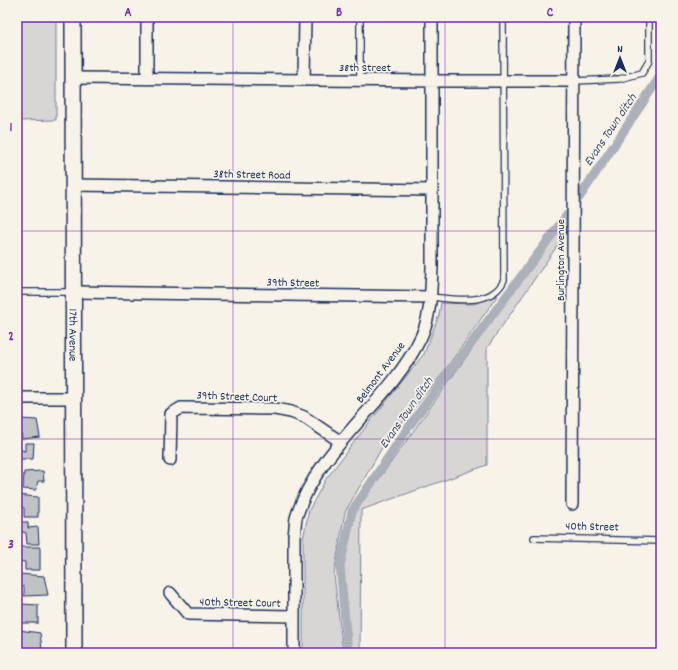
<svg xmlns="http://www.w3.org/2000/svg" width="678" height="670" viewBox="0 0 678 670" font-family="Dekko,sans-serif">
	<rect width="100%" height="100%" fill="#f7f3e8"/>
	<filter id="ink" filterUnits="userSpaceOnUse"><feTurbulence type="fractalNoise" baseFrequency=".025" numOctaves="2"/><feDisplacementMap in="SourceGraphic" scale="8" xChannelSelector="R" yChannelSelector="G"/><feConvolveMatrix kernelMatrix="1 2 1 2 8 2 1 2 1" color-interpolation-filters="sRGB"/></filter>
	<g filter="url(#ink)">
		<!-- green -->
		<path fill="#d7d6d4" stroke="#798299" d="M 17,17 L 56,17 L 56,120 L 17,121 Z
			M 567,220 L 566,233 L 487,348 L 487,465 L 361,510 L 360,653 L 351,653 L 343,567 L 356,511 L 490,324 Z
			M 498,295 L 443,373 L 383,446 L 345,512 L 334,574 L 343,653 L 303,653 L 303,539 L 309,510 L 326,479 L 357,438 L 424,354 L 439,315 L 441,303 L 474,304 Z"/>
		<g fill="none" stroke-linecap="round" stroke-linejoin="round">
			<!-- canal -->
			<path stroke="#acb0b9" stroke-width="9" d="M 579,198 L 661,75
				M 348,653 L 340,566 L 352,511 L 410,425 L 567,215"/>
		</g>
		<!-- building -->
		<path fill="#c0c3c5" stroke="#1b2f5e" d="M 20,419 L 37,420 L 40,437 L 22,439 Z
			M 25,443 L 34,443 L 33,459 L 18,459 L 18,449 L 25,451 Z
			M 43,471 L 44,481 L 38,481 L 36,490 L 23,489 L 24,472 Z
			M 17,495 L 38,497 L 38,517 L 24,517 L 24,508 L 20,506 Z
			M 20,522 L 28,522 L 28,528 L 38,527 L 39,544 L 27,544 L 26,533 L 19,531 Z
			M 19,547 L 40,547 L 40,570 L 25,570 L 25,562 L 18,561 Z
			M 19,574 L 44,576 L 48,595 L 24,596 L 24,587 L 18,586 Z
			M 21,604 L 38,605 L 38,623 L 21,623 Z
			M 19,630 L 40,633 L 42,649 L 22,649 Z"/>
		<g fill="none" stroke-linecap="round" stroke-linejoin="round">
			<defs>
				<path id="service" d="M 360,80 L 360,17
					M 574,81 L 619,79 L 642,73 L 649,61 L 649,17
					M 17,292 L 73,292
					M 431,297 C 455,299 492,307 504,280 L 503,17
					M 534,538 L 661,541"/>
				<path id="minor" d="M 73,78 L 445,81 L 574,81
					M 147,79 L 147,17
					M 304,80 L 305,17
					M 73,185 L 432,190
					M 73,292 L 431,297
					M 17,398 L 73,398
					M 170,460 L 171,414 L 181,408 L 275,409 L 291,412 L 304,417 L 341,442
					M 572,504 L 574,17
					M 170,593 L 188,614 L 294,616
					M 294,653 L 294,536 C 295,530 295,524 296,518 C 318,446 390,403 421,337 C 431,316 431,291 432,268 C 432,242 432,216 432,190 C 432,132 432,75 432,17"/>
				<g id="secondary">
					<path id="s1" d="M 73,17 L 74,653"/>
				</g>
			</defs>
			<!-- service casing -->
			<use href="#service" stroke="#1b2f5e" stroke-width="8"/>
			<!-- minor casing -->
			<use href="#minor" stroke="#1b2f5e" stroke-width="14"/>
			<!-- secondary casing -->
			<use href="#secondary" stroke="#1b2f5e" stroke-width="18"/>
			<!-- service -->
			<use href="#service" stroke="#f7f3e8" stroke-width="5.5"/>
			<!-- minor -->
			<use href="#minor" stroke="#f7f3e8" stroke-width="11"/>
			<!-- secondary -->
			<use href="#secondary" stroke="#f7f3e8" stroke-width="15"/>
		</g>
	</g>
	<!-- grid -->
	<path fill="none" stroke="#7b2cbf" stroke-width="1" stroke-opacity="0.55" d="M 233,17 L 233,653M 445,17 L 445,653M 17,231 L 661,231M 17,439 L 661,439"/>
	<g text-anchor="middle" stroke-width="3.5" stroke-linejoin="round" paint-order="stroke">
		<!-- street labels -->
		<g font-size="12" fill="#1b2f5e" stroke="#f7f3e8">
			<text x="365" y="71">38th Street</text>
			<text transform="translate(252 174) rotate(1)" y="4">38th Street Road</text>
			<text transform="translate(560 260) rotate(-90)" y="4">Burlington Avenue</text>
			<text transform="translate(293 282) rotate(1)" y="4">39th Street</text>
			<text dy="4" stroke="none"><textPath href="#s1" startOffset="318">17th Avenue</textPath></text>
			<text transform="translate(380 372) rotate(-53)" y="4">Belmont Avenue</text>
			<text transform="translate(237 396) rotate(2)" y="4">39th Street Court</text>
			<text transform="translate(592 526) rotate(1)" y="4">40th Street</text>
			<text transform="translate(240 602) rotate(1)" y="4">40th Street Court</text>
		</g>
		<!-- water labels -->
		<g font-size="13" font-style="italic" fill="#465679" stroke="#f7f3e8">
			<text transform="translate(609 129) rotate(-56)" y="5">Evans Town ditch</text>
			<text transform="translate(405 412) rotate(-55)" y="5">Evans Town ditch</text>
		</g>
	</g>
	<!-- margin -->
	<rect width="678" height="670" fill="none" stroke="#f7f3e8" stroke-width="44"/>
	<!-- north arrow -->
	<g transform="translate(620 58)" stroke="#f7f3e8" stroke-width="3" paint-order="stroke">
	<path d="M0-3L7 15L0 10L-7 15Z" fill="#1b2f5e"/>
	<text y="-6" font-size="11" font-weight="bold" text-anchor="middle" fill="#1b2f5e">N</text>
	</g>
	<rect x="22" y="22" width="634" height="626" fill="none" stroke="#7b2cbf" stroke-width="1.5"/>
	<g font-size="13" text-anchor="middle" font-weight="bold" fill="#7b2cbf">
		<text x="128" y="16">A</text>
		<text x="339" y="16">B</text>
		<text x="550" y="16">C</text>
		<text x="11" y="131">1</text>
		<text x="11" y="340">2</text>
		<text x="11" y="548">3</text>
	</g>
</svg>
